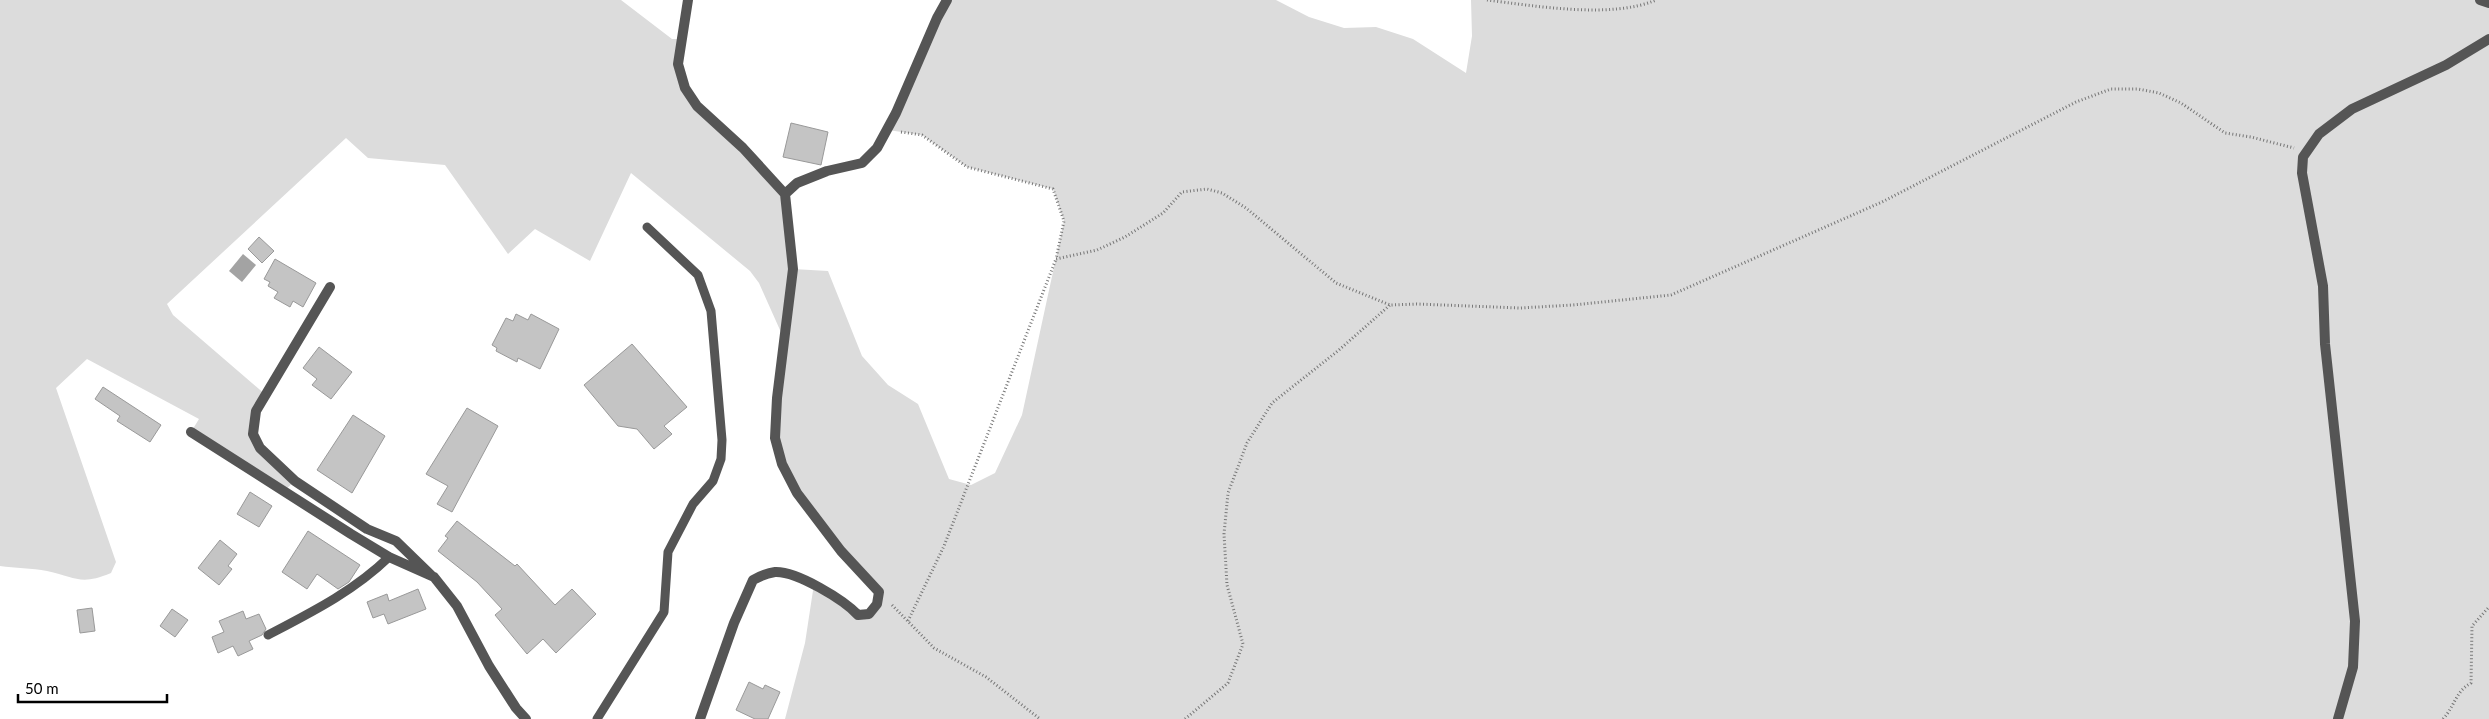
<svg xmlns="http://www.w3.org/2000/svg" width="2489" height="719" viewBox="0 0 2489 719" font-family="Lato,sans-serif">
	<rect width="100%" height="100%" fill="#fff"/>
	<!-- green -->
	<path fill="#dcdcdc" d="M 0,0 L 621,0 L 672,39 L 682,39 L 678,64 L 685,88 L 785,194 L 793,269 L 828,271 L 862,356 L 888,385 L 918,404 L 949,479 L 971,485 L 995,473 L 1022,415 L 1064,221 L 1053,189 L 967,167 L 922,135 L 888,130 L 947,0 L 1276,0 L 1309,17 L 1344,28 L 1376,27 L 1413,39 L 1466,73 L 1472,36 L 1471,0 L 2489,0 L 2489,719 L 785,719 L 805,643 L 814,584 L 858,615 L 870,614 L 879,592 L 797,493 L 775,438 L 784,339 L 759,283 L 750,271 L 631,173 L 590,261 L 535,229 L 508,254 L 445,165 L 368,158 L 346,138 L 167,304 L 173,315 L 266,395 L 253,434 L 295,481 L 284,491 L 191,432 L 199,419 L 87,359 L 56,388 L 116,562 L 111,573 C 80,586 76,577 47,571 C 32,568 15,568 0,566 Z"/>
	<!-- water -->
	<path fill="#a3a3a3" d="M 243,254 L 256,265 L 242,282 L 229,271 Z"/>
	<!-- building -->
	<path fill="#c4c4c4" stroke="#999" d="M 791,123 L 828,132 L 821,165 L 783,157 Z
		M 259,237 L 274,251 L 262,263 L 248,249 Z
		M 275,259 L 316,283 L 303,307 L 293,301 L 290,307 L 274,298 L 278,292 L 268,286 L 270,282 L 264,279 Z
		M 516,314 L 528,320 L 531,314 L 559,329 L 540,369 L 518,358 L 517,362 L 496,351 L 497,348 L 492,345 L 506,318 L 513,321 Z
		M 632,344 L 687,407 L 664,426 L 672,434 L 654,449 L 637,429 L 618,426 L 584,385 Z
		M 319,347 L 352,372 L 331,399 L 312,385 L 317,379 L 303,368 Z
		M 103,387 L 161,425 L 150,442 L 117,421 L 120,416 L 95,399 Z
		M 467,408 L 498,426 L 452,512 L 437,504 L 448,486 L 426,474 Z
		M 353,415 L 385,436 L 352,493 L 317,470 Z
		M 250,492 L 272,506 L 259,527 L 237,514 Z
		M 457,521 L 515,566 L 517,564 L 555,605 L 572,589 L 596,614 L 556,653 L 543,639 L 527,654 L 495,615 L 502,609 L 477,582 L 438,551 L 448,538 L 445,536 Z
		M 308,531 L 360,565 L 349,582 L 338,589 L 317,574 L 307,589 L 282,572 Z
		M 220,540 L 237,554 L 228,566 L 232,569 L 219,585 L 198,568 Z
		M 418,589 L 426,609 L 388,624 L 384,614 L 373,618 L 367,602 L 387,594 L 389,601 Z
		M 92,608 L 95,631 L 80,633 L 77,610 Z
		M 172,609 L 188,620 L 175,637 L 160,626 Z
		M 243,611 L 246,619 L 259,614 L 266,629 L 262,635 L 249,641 L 253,649 L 238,656 L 233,646 L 218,653 L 212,637 L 224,632 L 219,621 Z
		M 749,682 L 763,689 L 765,685 L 780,692 L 768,719 L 755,719 L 736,710 Z"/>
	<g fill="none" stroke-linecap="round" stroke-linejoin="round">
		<!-- path -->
		<path stroke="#777" stroke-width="3" stroke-dasharray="1 2.5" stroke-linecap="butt" d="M 1487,0 C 1535,6 1612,19 1656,0
			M 901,132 L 922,135 L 967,167 L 1053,189 L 1064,221 L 1056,259 L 1097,250 L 1125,237 L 1163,213 L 1182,192 L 1207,189 L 1222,193 L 1246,208 L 1336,283 L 1390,305 L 1417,304 L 1520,308 L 1573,305 L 1671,295 L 1882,202 L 2076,102 L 2111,89 L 2138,89 L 2159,93 L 2181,103 L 2225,133 L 2251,137 L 2294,148
			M 892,605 L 934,648 L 986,677 L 1040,719
			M 908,621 L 944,546 L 1056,259
			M 1185,719 L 1228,683 L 1243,644 L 1227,585 L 1224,534 L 1228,493 L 1247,443 L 1272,403 L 1339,350 L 1390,305
			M 2443,719 C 2455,706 2455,692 2471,683 L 2472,626 L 2489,607"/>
		<!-- service -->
		<path stroke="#555" stroke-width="9" d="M 268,635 C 312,612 354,591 389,557
			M 597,719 L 664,612 L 668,552 L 693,504 L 713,481 L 721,459 L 722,440 L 711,311 L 698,275 L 647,227"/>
		<!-- minor -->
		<path stroke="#555" stroke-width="10" d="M 688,0 L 678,64 L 685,88 L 697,106 L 743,148 L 785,194 L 793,269 L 777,398 L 775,438 L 782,464 L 797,493 L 841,551 L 879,592 L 877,604 L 869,614 L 858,615 C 844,600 797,571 775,572 C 767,573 760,576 753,580 L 734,623 L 700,719
			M 2480,0 L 2489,3
			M 785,194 L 797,183 L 827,171 L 862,163 L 877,148 L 896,113 L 937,18 L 947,0
			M 330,287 L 256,411 L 253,434 L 260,448 L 295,481 L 367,529 L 396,541 L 431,575
			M 191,432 L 351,534 L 389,557 L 434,577 L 457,606 L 489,666 L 516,708 L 526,719
			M 2338,719 L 2353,667 L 2355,621 L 2325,344 L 2323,286 L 2302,173 L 2303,157 L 2319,134 L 2352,109 L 2446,65 L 2489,39"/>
	</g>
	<!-- scale -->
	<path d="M18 694v8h149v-8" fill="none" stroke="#000000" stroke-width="2.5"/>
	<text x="25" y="694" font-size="15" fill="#000000" stroke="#ffffff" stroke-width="4" paint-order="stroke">50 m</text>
</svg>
